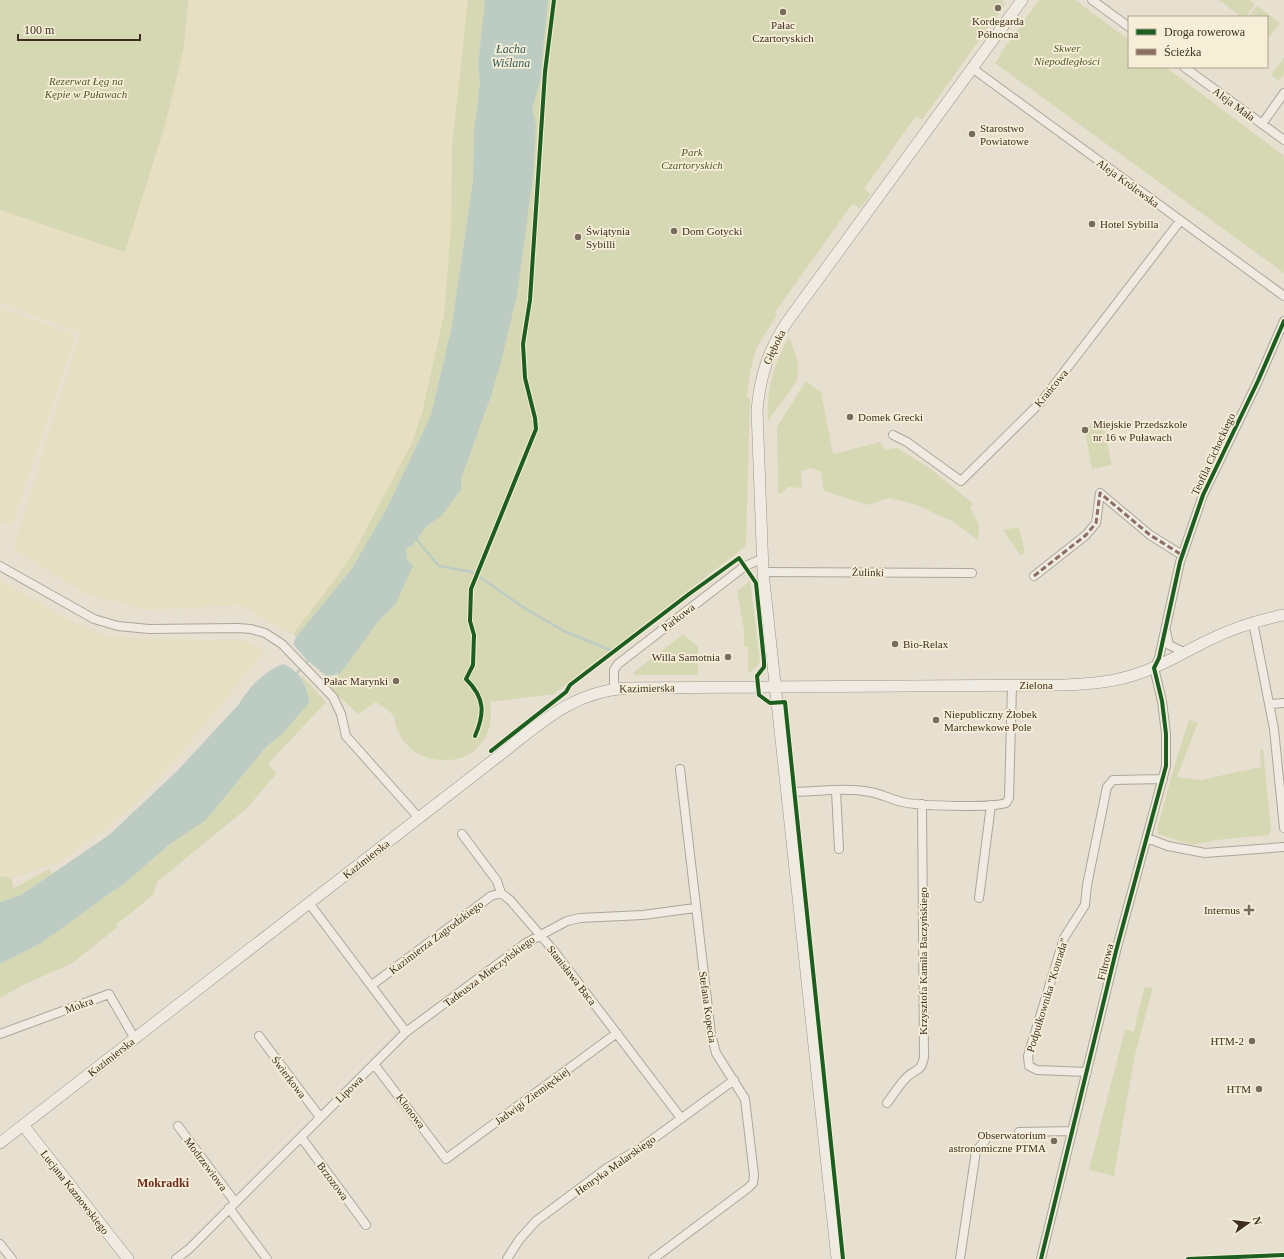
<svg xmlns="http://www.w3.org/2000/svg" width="1284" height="1259" viewBox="0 0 1284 1259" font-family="'Times New Roman',serif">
	<rect width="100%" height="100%" fill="#e7e0d1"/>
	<!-- farmland -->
	<path fill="#e6dfc2" d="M 0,0 L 468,0 L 452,147 L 451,228 L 444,315 L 422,413 L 411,445 L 354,552 L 334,581 L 293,634 L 286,632 L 240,605 L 147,610 L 87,595 L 13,549 L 80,333 L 0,303 Z
		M 0,307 L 76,335 L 12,526 L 0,522 Z
		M 0,580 L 73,622 L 108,637 L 246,641 L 265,651 L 176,760 L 126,813 L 60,862 L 11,878 L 0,876 Z"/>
	<!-- green -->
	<path fill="#d6d7b3" d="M 0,0 L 188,0 L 184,47 L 165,125 L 125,252 L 0,210 Z
		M 468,0 L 485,0 L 478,65 L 480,83 L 474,131 L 473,181 L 451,330 L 431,415 L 388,506 L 351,570 L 296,637 L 293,634 L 334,581 L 354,552 L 411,445 L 422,413 L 444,315 L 451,228 L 452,147 Z
		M 544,0 L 1002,0 L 1006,3 L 922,120 L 916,116 L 864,189 L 871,194 L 860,209 L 853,203 L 778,308 L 775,312 L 777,315 L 757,347 L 750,371 L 747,398 L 750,398 L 746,546 L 554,694 L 490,702 C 493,720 490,736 476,749 C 458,766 423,763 407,745 C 401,739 398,731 395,723 C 395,721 395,717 393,715 C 389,710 381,706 376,702 L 358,714 L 329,687 L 380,619 L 395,605 L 407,559 L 406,548 L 412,546 L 426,527 L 442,515 L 461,490 L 461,479 L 490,399 L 487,386 L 520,119 Z
		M 1039,0 L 1075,0 L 1129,40 L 1129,67 L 1166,67 L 1284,156 L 1284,273 L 995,63 L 1001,55 L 1000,54 Z
		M 1219,0 L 1250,0 L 1255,4 L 1246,17 L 1241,17 Z
		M 1257,6 L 1280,23 L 1269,38 L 1267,37 L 1267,17 L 1248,17 Z
		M 1284,57 L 1284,74 L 1279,81 L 1271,75 Z
		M 789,336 L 798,363 L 797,381 L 768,421 C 766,387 774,366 789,336 Z
		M 806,381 L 821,392 L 833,454 L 880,442 L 885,450 L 897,448 L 931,469 L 973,504 L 970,507 L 979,525 L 978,540 L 952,521 L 914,504 L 888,498 L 869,505 L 824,491 L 821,472 L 811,468 L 801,471 L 802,488 L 788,487 L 782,493 L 778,494 L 777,427 Z
		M 1103,423 L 1112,465 L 1092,469 L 1084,427 Z
		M 1019,527 L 1025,553 L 1021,556 L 1003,530 Z
		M 750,581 L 760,663 L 748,674 L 748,647 L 744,647 L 744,630 L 737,591 Z
		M 683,634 L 698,647 L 698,675 L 635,675 L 634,672 Z
		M 302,676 L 326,702 L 268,764 L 277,773 L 246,809 L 157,882 L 153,895 L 116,925 L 118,927 L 71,964 L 25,984 L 0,998 L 0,964 L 41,943 L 126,882 L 170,844 L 206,820 L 266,747 L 282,734 L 308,692 L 301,677 Z
		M 1189,720 L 1198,723 L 1177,777 L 1200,780 L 1261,767 L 1260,750 L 1263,749 L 1271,831 L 1268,835 L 1216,840 L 1192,845 L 1158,834 L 1157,829 L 1176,760 Z
		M 49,869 L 52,874 L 21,895 L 0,902 L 0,876 L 11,878 L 14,888 Z
		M 1153,987 L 1134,1059 L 1114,1176 L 1089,1170 L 1125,1029 L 1134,1032 L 1144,988 Z"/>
	<!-- water -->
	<path fill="#bcccc2" d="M 485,0 L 548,0 L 540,81 L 532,110 L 536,125 L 533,176 L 517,295 L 501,362 L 490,399 L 461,479 L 461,490 L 442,515 L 426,527 L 412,546 L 406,548 L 407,559 L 413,566 L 395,605 L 380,619 L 340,674 L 326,676 L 305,658 L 293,644 L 296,637 L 351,570 L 388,506 L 431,415 L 451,330 L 473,181 L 474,131 L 480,83 L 478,65 Z
		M 284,664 C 300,672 308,685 309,703 L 282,734 L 266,747 L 206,820 L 170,844 L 126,882 L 41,943 L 0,964 L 0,902 L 21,895 L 109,835 L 177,771 L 239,704 C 248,688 266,669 284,664 Z"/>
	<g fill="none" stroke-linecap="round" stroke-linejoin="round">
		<!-- stream -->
		<path stroke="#bcccc2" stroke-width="2.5" d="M 417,540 L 439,566 L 472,572 L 526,609 L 564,631 L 610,650
			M 296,674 L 310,659"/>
		<defs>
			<path id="street" d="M 1092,0 L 1129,27
				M 1184,67 L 1284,140
				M 972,68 L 1284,296
				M 1262,124 L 1284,93
				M 893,435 L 907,442 L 961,481 L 1041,402 L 1180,221
				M 0,566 L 94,619 L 118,626 L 149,629 L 238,628 L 251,629 L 265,633 L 282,644 L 333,697 L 341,714 L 346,736 L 419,818
				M 763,572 L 972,573
				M 1034,576 L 1086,535 L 1096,523 L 1100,493 L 1150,535 L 1182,555
				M 1253,622 L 1274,729 L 1284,828
				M 1166,631 L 1169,645 L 1184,652
				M 614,689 L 614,670 L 618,664 L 745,566 L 762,559
				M 1270,704 L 1284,703
				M 836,791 L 839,849
				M 787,792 C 814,792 843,787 870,792 C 881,794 891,799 902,802 C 919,806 990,808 1006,803 L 1009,798 L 1012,685
				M 462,834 L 497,881 L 501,893 L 510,900 L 554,951 L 681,1118
				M 1147,838 L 1168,846 L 1205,853 L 1284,847
				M 979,898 L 991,805
				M 372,985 L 491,896 L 501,893
				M 406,1032 L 526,943 L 567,921 L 580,918 L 643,915 L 695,908
				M 0,1034 L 109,994 L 135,1039
				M 259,1036 L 320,1117
				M 374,1064 L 446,1159 L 617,1033
				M 1087,1072 L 1037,1070 L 1029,1066 L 1028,1056 L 1064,938 L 1085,905 L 1087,885 L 1107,787 L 1113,780 L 1163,779
				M 887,1103 C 893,1095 899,1085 907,1077 C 916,1068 921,1073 924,1057 L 922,804
				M 178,1126 L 235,1202
				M 1019,1132 L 1072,1131
				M 301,1137 L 366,1225
				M 229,1208 L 267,1259
				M 0,1244 L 12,1259
				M 176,1259 L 189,1249 L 406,1032 L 309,903
				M 507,1259 L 519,1240 L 536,1221 L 607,1168 L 642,1147 L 734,1080
				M 653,1259 L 748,1188 L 753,1183 L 754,1175 L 745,1099 L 716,1053 L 711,1034 L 680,769
				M 960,1259 L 976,1151 L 985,1141
				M 1041,1259 L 1116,951 L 1166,766 L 1166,734 L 1162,701 L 1154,668 L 1159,658 L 1180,562 L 1203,495 L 1258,381 L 1284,321"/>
			<path id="secondary" d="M 23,1125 L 128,1259
				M 0,1143 L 496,758 C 539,725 570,692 627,688 L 1064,685 C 1090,684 1115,682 1140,673 C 1164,665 1186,651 1209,640 C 1233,628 1258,620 1284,615
				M 837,1259 L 763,572 L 757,410 C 760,377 768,351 787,322 L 1022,0"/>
		</defs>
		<!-- street casing -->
		<use href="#street" stroke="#ada599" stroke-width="10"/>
		<!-- secondary casing -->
		<use href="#secondary" stroke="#9c958a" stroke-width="12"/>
		<!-- street -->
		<use href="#street" stroke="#efebe3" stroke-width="8"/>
		<!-- secondary -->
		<use href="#secondary" stroke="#efebe3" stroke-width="11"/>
		<!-- quiet -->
		<path stroke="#8d6e63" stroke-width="3" stroke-dasharray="6 3" stroke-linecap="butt" d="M 1034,576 L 1086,535 L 1096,523 L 1100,493 L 1150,535 L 1182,555"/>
		<defs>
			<path id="cycleway" d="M 475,736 C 485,713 485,698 466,679 L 473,665 L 474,635 L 470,621 L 471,589 L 536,429 L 535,418 L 525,378 L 523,344 L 530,300 L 545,72 L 554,0
				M 491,751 L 566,692 L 570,685 L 689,594 L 739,558 L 756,583 L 764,661 L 764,667 L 757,676 L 759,695 L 770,703 L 785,702 L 843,1259
				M 1041,1259 L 1116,951 L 1166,766 L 1166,734 L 1162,701 L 1154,668 L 1159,658 L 1180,562 L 1203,495 L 1258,381 L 1284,321
				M 1188,1259 L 1284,1255"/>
		</defs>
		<!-- cycleway casing -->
		<use href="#cycleway" stroke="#f7eed8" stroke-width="6"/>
		<!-- cycleway -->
		<use href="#cycleway" stroke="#1b5e20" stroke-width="4"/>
	</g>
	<!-- markers -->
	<g fill="#786c5e" stroke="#f7eed8" stroke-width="1.5">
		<circle cx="998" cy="8" r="4"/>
		<circle cx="783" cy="12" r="4"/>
		<circle cx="972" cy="134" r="4"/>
		<circle cx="1092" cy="224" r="4"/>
		<circle cx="674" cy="231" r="4"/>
		<circle cx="578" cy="237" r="4"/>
		<circle cx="850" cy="417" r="4"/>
		<circle cx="1085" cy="430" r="4"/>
		<circle cx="895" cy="644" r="4"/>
		<circle cx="728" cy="657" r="4"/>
		<circle cx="396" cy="681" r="4"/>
		<circle cx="936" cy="720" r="4"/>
		<path d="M1247 904h4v4h4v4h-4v4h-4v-4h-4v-4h4z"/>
		<circle cx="1252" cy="1041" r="4"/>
		<circle cx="1259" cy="1089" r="4"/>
		<circle cx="1054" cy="1141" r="4"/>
	</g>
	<g text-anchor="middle" stroke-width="3.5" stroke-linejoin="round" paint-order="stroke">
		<!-- poi labels -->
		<g font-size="11" fill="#3d2e20" stroke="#f7eed8" text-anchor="start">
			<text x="998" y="25" text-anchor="middle">Kordegarda<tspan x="998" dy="13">Północna</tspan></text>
			<text x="783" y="29" text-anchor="middle">Pałac<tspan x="783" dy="13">Czartoryskich</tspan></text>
			<text x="980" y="132">Starostwo<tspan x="980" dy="13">Powiatowe</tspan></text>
			<text x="1100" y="228">Hotel Sybilla</text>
			<text x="586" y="235">Świątynia<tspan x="586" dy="13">Sybilli</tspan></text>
			<text x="682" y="235">Dom Gotycki</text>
			<text x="858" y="421">Domek Grecki</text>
			<text x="1093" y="428">Miejskie Przedszkole<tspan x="1093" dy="13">nr 16 w Puławach</tspan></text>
			<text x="903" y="648">Bio-Relax</text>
			<text x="720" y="661" text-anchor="end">Willa Samotnia</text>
			<text x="388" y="685" text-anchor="end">Pałac Marynki</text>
			<text x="944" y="718">Niepubliczny Żłobek<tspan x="944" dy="13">Marchewkowe Pole</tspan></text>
			<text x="1240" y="914" text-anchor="end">Internus</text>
			<text x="1244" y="1045" text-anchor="end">HTM-2</text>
			<text x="1251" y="1093" text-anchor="end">HTM</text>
			<text x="1046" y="1139" text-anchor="end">Obserwatorium<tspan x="1046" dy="13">astronomiczne PTMA</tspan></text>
		</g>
		<!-- park labels -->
		<g font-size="11" font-style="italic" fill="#4d5a26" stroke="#f7eed8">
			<text x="1067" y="52">Skwer<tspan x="1067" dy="13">Niepodległości</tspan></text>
			<text x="86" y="85">Rezerwat Łęg na<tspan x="86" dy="13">Kępie w Puławach</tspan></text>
			<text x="692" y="156">Park<tspan x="692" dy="13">Czartoryskich</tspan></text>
		</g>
		<!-- street labels -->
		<g font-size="11" fill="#3d2e20" stroke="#f7eed8">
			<text transform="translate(1234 104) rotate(36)" y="4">Aleja Mała</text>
			<text transform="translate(1128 183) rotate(36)" y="4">Aleja Królewska</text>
			<text transform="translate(774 347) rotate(-64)" y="4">Głęboka</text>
			<text transform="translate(1051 388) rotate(-50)" y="4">Krańcowa</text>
			<text transform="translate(1213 454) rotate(-65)" y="4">Teofila Cichockiego</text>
			<text transform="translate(868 572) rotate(1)" y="4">Żulinki</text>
			<text transform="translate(678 617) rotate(-37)" y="4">Parkowa</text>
			<text x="1036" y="689">Zielona</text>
			<text transform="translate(647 688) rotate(-1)" y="4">Kazimierska</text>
			<text transform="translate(366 859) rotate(-38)" y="4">Kazimierska</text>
			<text transform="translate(436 937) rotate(-37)" y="4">Kazimierza Zagrodzkiego</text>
			<text transform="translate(923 961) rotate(-90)" y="4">Krzysztofa Kamila Baczyńskiego</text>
			<text transform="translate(1105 962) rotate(-76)" y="4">Filtrowa</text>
			<text transform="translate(489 971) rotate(-37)" y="4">Tadeusza Mieczyńskiego</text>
			<text transform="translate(572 975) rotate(52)" y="4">Stanisława Baca</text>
			<text transform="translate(1047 995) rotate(-73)" y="4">Podpułkownika "Konrada"</text>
			<text transform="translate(79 1005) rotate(-20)" y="4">Mokra</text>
			<text transform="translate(708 1007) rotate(82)" y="4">Stefana Kopecia</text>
			<text transform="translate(111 1057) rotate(-38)" y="4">Kazimierska</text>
			<text transform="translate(289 1077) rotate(53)" y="4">Świerkowa</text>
			<text transform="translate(349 1089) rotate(-44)" y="4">Lipowa</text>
			<text transform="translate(532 1096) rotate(-36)" y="4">Jadwigi Ziemięckiej</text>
			<text transform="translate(411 1111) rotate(53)" y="4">Klonowa</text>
			<text transform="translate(206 1164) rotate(53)" y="4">Modrzewiowa</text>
			<text transform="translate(615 1165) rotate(-35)" y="4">Henryka Malarskiego</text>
			<text transform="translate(333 1181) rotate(53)" y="4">Brzozowa</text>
			<text transform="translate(75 1192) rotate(52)" y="4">Lucjana Kaznowskiego</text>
		</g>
		<!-- water labels -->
		<g font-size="12" font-style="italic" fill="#2f5d5a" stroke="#f7eed8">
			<text x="511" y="53">Łacha<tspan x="511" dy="14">Wiślana</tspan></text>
		</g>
		<!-- neighbourhood labels -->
		<g font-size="12" font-weight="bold" fill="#6b2e1e" stroke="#f7eed8">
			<text x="163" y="1187">Mokradki</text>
		</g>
	</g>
	<!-- legend -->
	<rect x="1128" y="16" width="140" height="52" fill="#f7eed8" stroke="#ada18e"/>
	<rect x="1136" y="29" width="20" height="6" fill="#1b5e20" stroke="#ada18e"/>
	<text x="1164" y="36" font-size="12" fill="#3d2e20">Droga rowerowa</text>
	<rect x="1136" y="49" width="20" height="6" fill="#8d6e63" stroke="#ada18e"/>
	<text x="1164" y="56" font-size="12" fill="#3d2e20">Ścieżka</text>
	<!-- north arrow -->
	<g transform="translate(1248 1223) rotate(76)" stroke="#f7eed8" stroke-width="3" paint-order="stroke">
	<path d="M0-3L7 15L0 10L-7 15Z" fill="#3d2e20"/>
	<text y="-6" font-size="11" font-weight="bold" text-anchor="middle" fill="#3d2e20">N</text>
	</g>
	<!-- scale -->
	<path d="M18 34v6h122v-6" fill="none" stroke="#3d2e20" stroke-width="2"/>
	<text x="24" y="34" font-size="12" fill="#3d2e20" stroke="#f7eed8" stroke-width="3" paint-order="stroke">100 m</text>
</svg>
